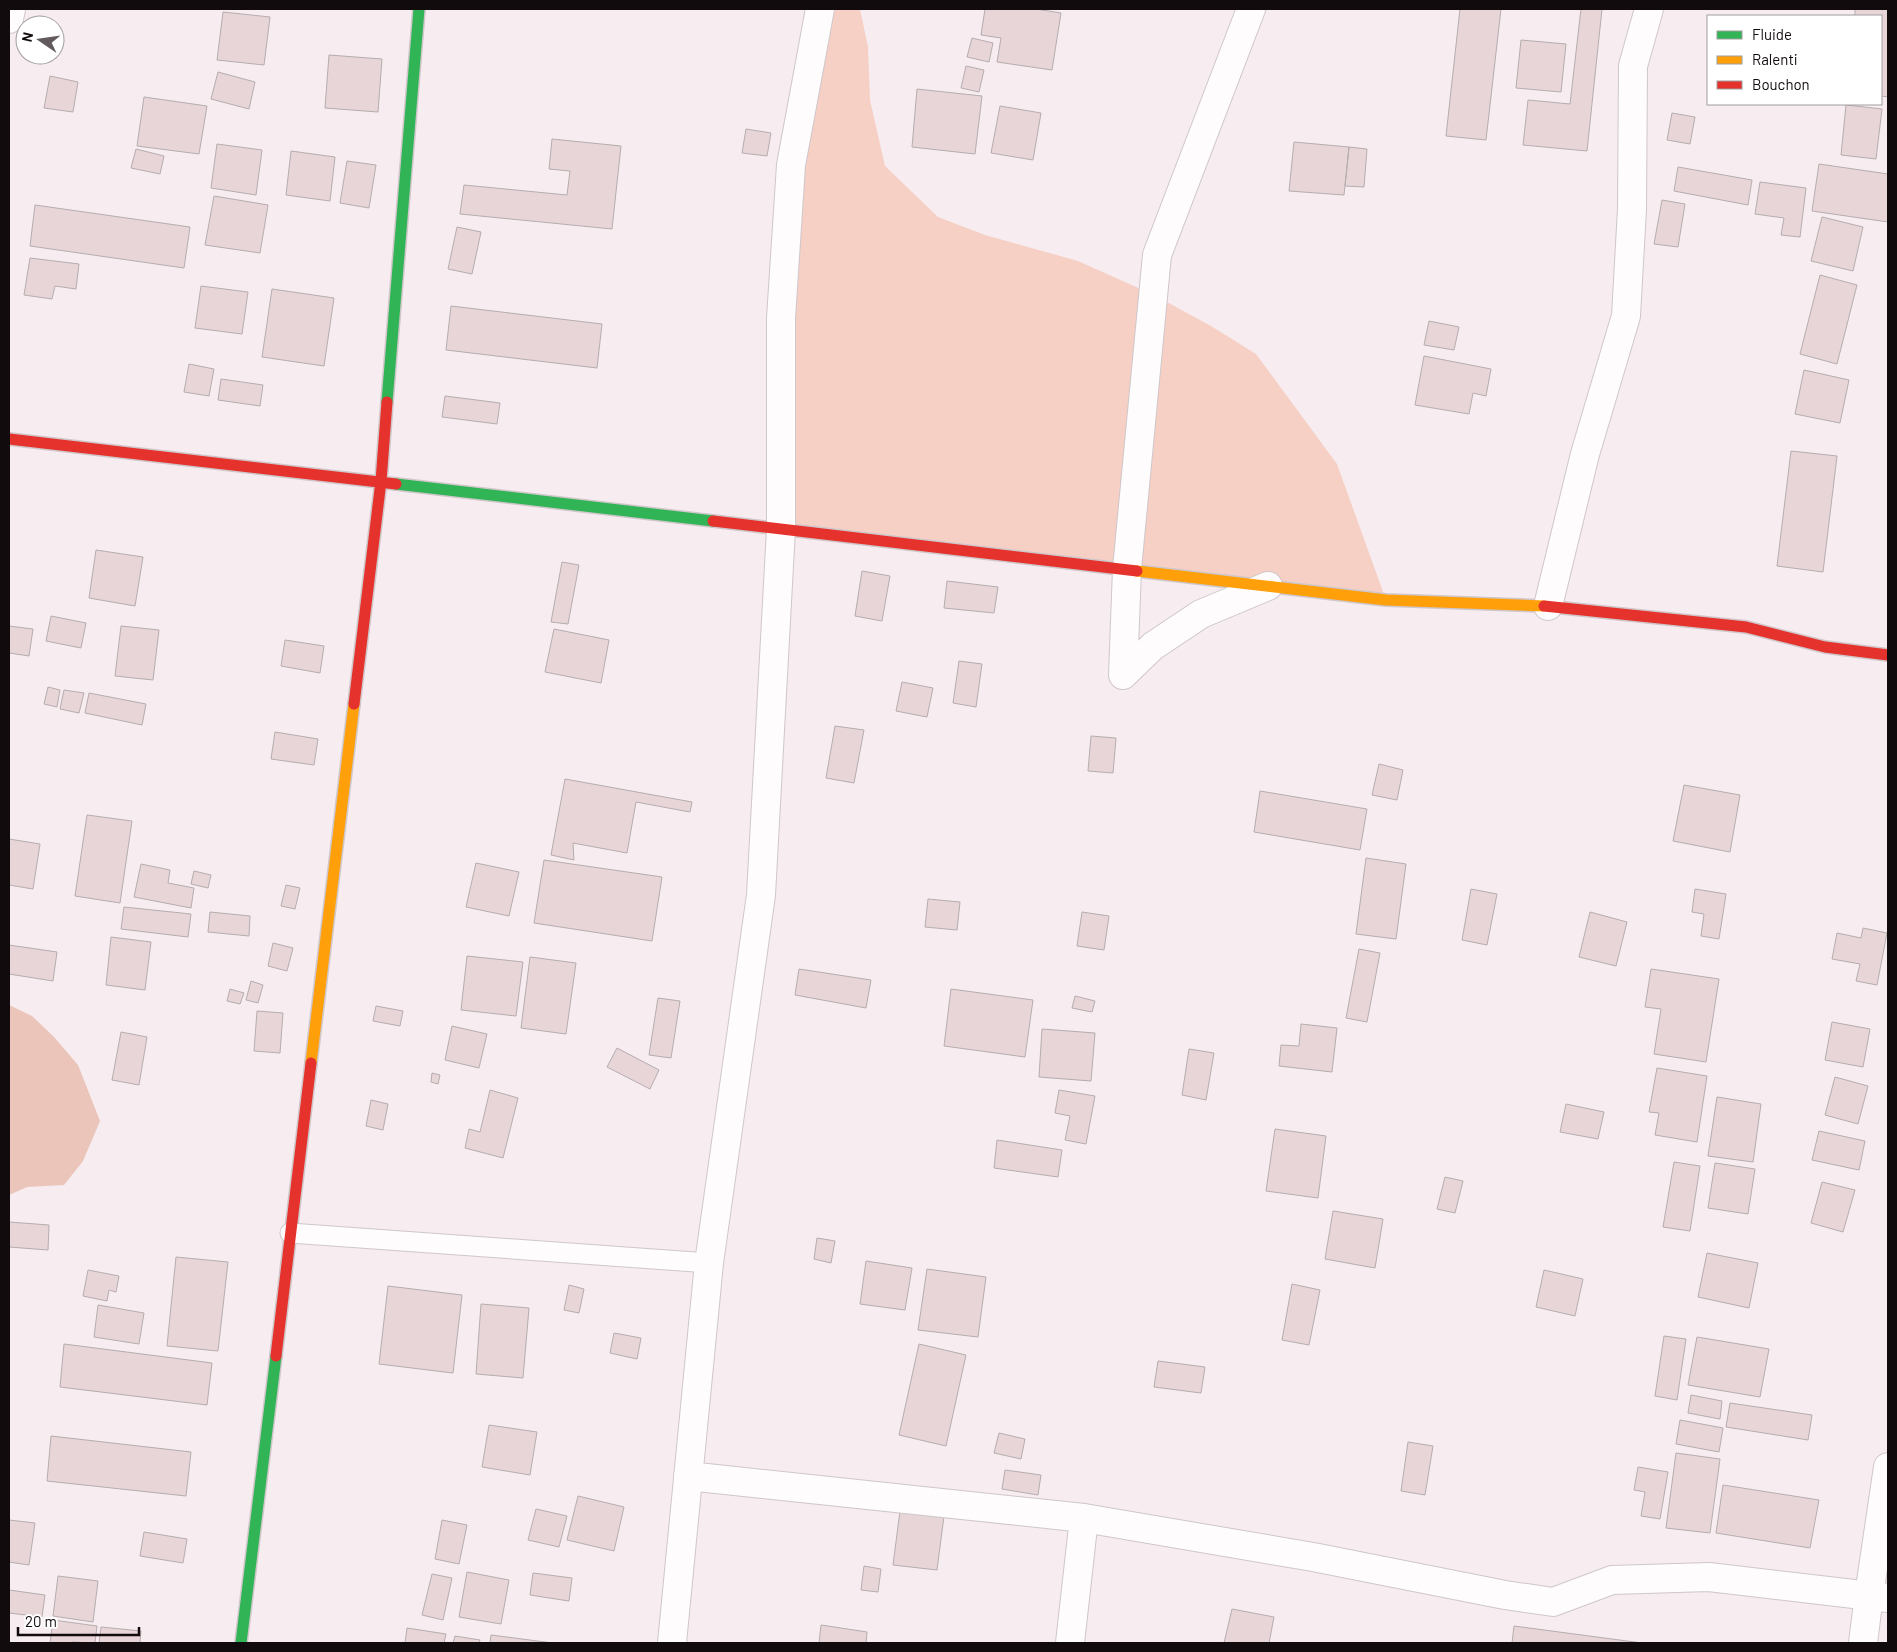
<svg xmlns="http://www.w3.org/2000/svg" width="1897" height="1652" viewBox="0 0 1897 1652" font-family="Barlow,sans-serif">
	<rect width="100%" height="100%" fill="#f7ecf0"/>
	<!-- green -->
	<path fill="#f6d0c5" d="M 820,9 L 860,9 L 868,47 L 870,100 L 885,166 L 938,217 L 985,235 L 1078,261 L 1154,295 L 1211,326 L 1256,354 L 1337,464 L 1386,600 L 781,529 L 781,318 Z"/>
	<!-- forest -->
	<path fill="#ebc4ba" d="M 9,1005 L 32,1016 L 54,1037 L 78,1065 L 100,1121 L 83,1161 L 64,1185 L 27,1187 L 9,1195 Z"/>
	<!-- building -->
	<path fill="#e8d5d8" stroke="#b5adaf" d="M 985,9 L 1036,9 L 1061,13 L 1052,70 L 997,62 L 1001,38 L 981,35 Z
		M 1460,9 L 1501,9 L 1486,140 L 1446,136 Z
		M 1581,9 L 1602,9 L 1587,151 L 1523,145 L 1528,100 L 1570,104 Z
		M 1855,9 L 1888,9 L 1888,97 L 1881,96 L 1881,16 L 1855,16 Z
		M 223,12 L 270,17 L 264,65 L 217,60 Z
		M 972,38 L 993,43 L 989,62 L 967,57 Z
		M 1521,40 L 1566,44 L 1561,92 L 1516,88 Z
		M 329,55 L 382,59 L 378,112 L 325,108 Z
		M 966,66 L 984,70 L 979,92 L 961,88 Z
		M 218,72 L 255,82 L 249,109 L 211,99 Z
		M 50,76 L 78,82 L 73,112 L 44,108 Z
		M 917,89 L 982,96 L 975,154 L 912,147 Z
		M 144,97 L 207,106 L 199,154 L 137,146 Z
		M 1846,105 L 1882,109 L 1876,159 L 1841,155 Z
		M 1000,106 L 1041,113 L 1033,160 L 991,153 Z
		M 1672,113 L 1695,117 L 1690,144 L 1667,140 Z
		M 746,129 L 771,133 L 767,156 L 742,153 Z
		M 552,139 L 621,146 L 612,229 L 460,214 L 464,185 L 567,195 L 570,171 L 549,169 Z
		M 1294,142 L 1349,147 L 1344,195 L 1289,191 Z
		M 217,144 L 262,150 L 256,195 L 211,188 Z
		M 1349,147 L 1367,149 L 1364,187 L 1345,186 Z
		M 136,149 L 164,156 L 160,174 L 131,168 Z
		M 291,151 L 335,157 L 330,201 L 286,195 Z
		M 347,161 L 376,165 L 369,208 L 340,203 Z
		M 1819,164 L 1888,174 L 1888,222 L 1812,211 Z
		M 1678,167 L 1752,180 L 1748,205 L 1674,191 Z
		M 1760,182 L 1806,188 L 1800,237 L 1781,235 L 1784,218 L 1755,214 Z
		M 214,196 L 268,205 L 260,253 L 205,245 Z
		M 1662,200 L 1685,204 L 1678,247 L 1654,244 Z
		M 35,205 L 190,227 L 184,268 L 30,246 Z
		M 1822,217 L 1863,227 L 1853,271 L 1811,261 Z
		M 457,227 L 481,232 L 472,274 L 448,269 Z
		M 30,258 L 79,264 L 76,289 L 55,286 L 52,299 L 24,295 Z
		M 1820,275 L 1857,285 L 1837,364 L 1800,354 Z
		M 201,286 L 248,292 L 242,334 L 195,328 Z
		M 272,289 L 334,298 L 324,366 L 262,357 Z
		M 451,306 L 602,324 L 597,368 L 446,350 Z
		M 1429,321 L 1459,327 L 1454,350 L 1424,345 Z
		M 1424,356 L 1491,369 L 1486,396 L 1473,393 L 1469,414 L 1415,405 Z
		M 189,364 L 214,369 L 209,396 L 184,392 Z
		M 1804,370 L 1849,380 L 1840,423 L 1795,414 Z
		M 221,379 L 263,385 L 260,406 L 218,400 Z
		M 445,396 L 500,403 L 497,424 L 442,417 Z
		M 1791,451 L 1837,456 L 1823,572 L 1777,566 Z
		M 96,550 L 143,557 L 135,606 L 89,598 Z
		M 562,562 L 579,565 L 568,624 L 551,622 Z
		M 862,571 L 890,576 L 882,621 L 855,616 Z
		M 947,581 L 998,587 L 994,613 L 944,608 Z
		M 51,616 L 86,623 L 81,648 L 46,641 Z
		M 9,626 L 33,629 L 29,656 L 9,653 Z
		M 121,626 L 159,630 L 153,680 L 115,676 Z
		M 554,629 L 609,640 L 601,683 L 545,672 Z
		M 285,640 L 324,646 L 320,673 L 281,666 Z
		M 959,661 L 982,664 L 976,707 L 953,703 Z
		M 902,682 L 933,688 L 927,717 L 896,711 Z
		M 48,687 L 60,690 L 57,707 L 44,704 Z
		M 64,690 L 84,693 L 79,713 L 60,709 Z
		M 89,693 L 146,704 L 142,725 L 85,713 Z
		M 835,726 L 864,730 L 854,783 L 826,778 Z
		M 275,732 L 318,739 L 314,765 L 271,759 Z
		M 1091,736 L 1116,738 L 1113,773 L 1088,771 Z
		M 1379,764 L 1403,770 L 1397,800 L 1372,795 Z
		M 565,779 L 692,802 L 690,812 L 636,802 L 627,853 L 573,843 L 574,860 L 551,855 Z
		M 1684,785 L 1740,795 L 1730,852 L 1673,841 Z
		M 1260,791 L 1367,809 L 1360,850 L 1254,832 Z
		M 87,815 L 132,821 L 120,903 L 75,896 Z
		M 9,839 L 40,844 L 33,889 L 9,885 Z
		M 1366,858 L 1406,864 L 1396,939 L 1356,934 Z
		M 544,860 L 662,877 L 652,941 L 534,923 Z
		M 476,863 L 519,872 L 509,916 L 466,907 Z
		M 141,864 L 170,870 L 168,883 L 194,888 L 191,908 L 134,897 Z
		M 194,871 L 211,875 L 208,888 L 191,884 Z
		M 286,885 L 300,888 L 295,909 L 281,906 Z
		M 1471,889 L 1497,894 L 1487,945 L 1462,940 Z
		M 1695,889 L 1726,894 L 1719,939 L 1701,936 L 1704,914 L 1692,912 Z
		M 928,899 L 960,902 L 957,930 L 925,927 Z
		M 124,907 L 191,914 L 188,937 L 121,929 Z
		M 210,912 L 250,916 L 249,936 L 208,932 Z
		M 1082,912 L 1109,916 L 1104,950 L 1077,946 Z
		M 1590,912 L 1627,922 L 1616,966 L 1579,957 Z
		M 1863,928 L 1887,933 L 1877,985 L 1856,981 L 1860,964 L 1832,959 L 1837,933 L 1861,938 Z
		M 111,937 L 151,942 L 145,990 L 106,985 Z
		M 273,943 L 293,948 L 287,971 L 268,966 Z
		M 9,945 L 57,952 L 53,981 L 9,974 Z
		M 1359,949 L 1380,953 L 1367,1022 L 1346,1018 Z
		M 467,956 L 523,962 L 516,1016 L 461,1010 Z
		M 530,957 L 576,963 L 566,1034 L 521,1028 Z
		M 799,969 L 871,980 L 866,1008 L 795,995 Z
		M 1651,969 L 1719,979 L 1706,1062 L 1654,1054 L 1661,1009 L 1645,1007 Z
		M 251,981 L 263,985 L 258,1003 L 246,1000 Z
		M 230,989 L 244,993 L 240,1004 L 227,1001 Z
		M 951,989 L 1033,1000 L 1025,1057 L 944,1046 Z
		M 1075,996 L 1095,1001 L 1092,1012 L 1072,1008 Z
		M 658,998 L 680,1001 L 671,1058 L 649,1055 Z
		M 376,1006 L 403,1011 L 400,1026 L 373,1021 Z
		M 257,1011 L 283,1013 L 280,1053 L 254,1051 Z
		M 1832,1022 L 1870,1029 L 1863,1067 L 1825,1060 Z
		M 1301,1024 L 1337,1028 L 1332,1072 L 1279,1066 L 1281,1045 L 1299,1046 Z
		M 452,1026 L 487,1034 L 479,1068 L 445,1060 Z
		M 1042,1029 L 1095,1033 L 1091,1081 L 1039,1077 Z
		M 121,1032 L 147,1037 L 139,1085 L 112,1080 Z
		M 617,1048 L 659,1070 L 650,1089 L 607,1067 Z
		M 1189,1049 L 1214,1053 L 1206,1100 L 1182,1095 Z
		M 1657,1068 L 1707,1076 L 1697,1142 L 1655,1135 L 1659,1113 L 1649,1112 Z
		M 432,1073 L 440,1075 L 438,1084 L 431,1082 Z
		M 1835,1077 L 1868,1086 L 1858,1124 L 1825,1115 Z
		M 490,1090 L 518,1098 L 503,1158 L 465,1148 L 469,1129 L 480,1132 Z
		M 1059,1090 L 1095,1096 L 1086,1144 L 1065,1140 L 1070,1116 L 1055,1113 Z
		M 1717,1097 L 1761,1104 L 1753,1162 L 1708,1156 Z
		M 371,1100 L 388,1104 L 383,1130 L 366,1126 Z
		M 1566,1104 L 1604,1112 L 1598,1139 L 1560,1132 Z
		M 1275,1129 L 1326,1136 L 1318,1198 L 1266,1191 Z
		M 1819,1131 L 1865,1141 L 1859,1170 L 1812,1160 Z
		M 997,1140 L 1062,1150 L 1058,1177 L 994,1168 Z
		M 1674,1162 L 1700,1166 L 1690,1231 L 1663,1227 Z
		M 1715,1163 L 1755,1169 L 1748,1214 L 1708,1208 Z
		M 1445,1177 L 1463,1181 L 1455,1213 L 1437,1209 Z
		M 1822,1182 L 1855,1190 L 1843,1232 L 1811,1223 Z
		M 1333,1211 L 1383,1219 L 1375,1268 L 1325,1259 Z
		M 9,1222 L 49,1225 L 48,1250 L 9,1247 Z
		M 817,1238 L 835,1241 L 831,1263 L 814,1259 Z
		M 1707,1253 L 1758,1263 L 1749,1308 L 1698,1297 Z
		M 176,1257 L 228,1262 L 218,1351 L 167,1346 Z
		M 866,1261 L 912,1268 L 905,1310 L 860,1304 Z
		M 927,1269 L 986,1277 L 978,1337 L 918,1330 Z
		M 88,1270 L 119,1276 L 116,1292 L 109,1290 L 107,1301 L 83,1296 Z
		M 1544,1270 L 1583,1279 L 1575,1316 L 1536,1307 Z
		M 1292,1284 L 1320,1290 L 1309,1345 L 1282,1340 Z
		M 569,1285 L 584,1289 L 579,1313 L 564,1310 Z
		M 388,1286 L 462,1295 L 453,1373 L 379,1364 Z
		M 481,1304 L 529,1308 L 523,1378 L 476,1374 Z
		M 98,1305 L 144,1313 L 139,1344 L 94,1337 Z
		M 614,1333 L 641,1338 L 637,1359 L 610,1353 Z
		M 1664,1336 L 1686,1339 L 1677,1400 L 1655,1396 Z
		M 1697,1337 L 1769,1349 L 1760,1397 L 1688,1385 Z
		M 64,1344 L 212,1363 L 207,1405 L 60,1387 Z
		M 919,1344 L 966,1355 L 946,1446 L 899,1435 Z
		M 1158,1361 L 1205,1367 L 1201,1393 L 1154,1387 Z
		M 1691,1395 L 1722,1401 L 1720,1419 L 1688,1413 Z
		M 1730,1403 L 1812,1415 L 1808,1440 L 1726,1427 Z
		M 1680,1420 L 1723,1428 L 1719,1452 L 1676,1444 Z
		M 489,1425 L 537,1432 L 530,1475 L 482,1467 Z
		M 999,1433 L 1025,1439 L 1021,1459 L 994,1453 Z
		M 51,1436 L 191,1452 L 186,1496 L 47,1481 Z
		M 1408,1442 L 1433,1446 L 1425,1495 L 1401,1491 Z
		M 1676,1453 L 1720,1459 L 1710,1533 L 1666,1528 Z
		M 1638,1467 L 1668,1472 L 1660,1519 L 1641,1516 L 1645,1492 L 1634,1490 Z
		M 1005,1470 L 1041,1475 L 1038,1495 L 1002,1489 Z
		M 1723,1485 L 1819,1500 L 1810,1548 L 1716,1533 Z
		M 578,1496 L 624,1507 L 614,1551 L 567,1540 Z
		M 536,1509 L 567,1516 L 559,1547 L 528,1540 Z
		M 900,1511 L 944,1516 L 937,1570 L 893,1565 Z
		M 9,1520 L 35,1523 L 29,1565 L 9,1562 Z
		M 442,1520 L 467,1525 L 459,1564 L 435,1559 Z
		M 144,1532 L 187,1539 L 183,1563 L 140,1556 Z
		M 864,1566 L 881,1569 L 878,1592 L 861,1590 Z
		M 467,1572 L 509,1580 L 501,1624 L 459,1617 Z
		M 533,1573 L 572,1578 L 569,1601 L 530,1595 Z
		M 432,1574 L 452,1578 L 443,1620 L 422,1615 Z
		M 58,1576 L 98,1581 L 93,1622 L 53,1616 Z
		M 9,1590 L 45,1595 L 42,1617 L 9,1613 Z
		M 1232,1609 L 1274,1617 L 1269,1643 L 1224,1643 Z
		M 53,1620 L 97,1626 L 95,1643 L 72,1642 L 72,1643 L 50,1643 Z
		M 821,1625 L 867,1632 L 866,1643 L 819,1643 Z
		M 1514,1626 L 1642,1643 L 1512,1643 Z
		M 101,1627 L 141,1631 L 140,1643 L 99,1643 Z
		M 407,1628 L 446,1634 L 444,1643 L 405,1643 Z
		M 491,1635 L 553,1643 L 490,1643 Z
		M 455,1636 L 480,1640 L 479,1643 L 453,1643 Z"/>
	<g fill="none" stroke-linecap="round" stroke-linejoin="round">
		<defs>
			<path id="lane" d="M 290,1233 L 709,1263"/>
			<path id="street" d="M 9,19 L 11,9
				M 1548,606 L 1585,454 L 1626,316 L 1632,209 L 1633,66 L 1649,9
				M 1123,675 L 1127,569 L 1157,255 L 1251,9
				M 1123,675 L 1153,646 L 1201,614 L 1268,586
				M 688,1476 L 1084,1518 L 1313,1557 L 1505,1595 L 1553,1602 L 1612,1580 L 1709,1577 L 1888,1598
				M 672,1643 L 709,1263 L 761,895 L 781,529 L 781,318 L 791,165 L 820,9
				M 1070,1643 L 1084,1518
				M 1863,1643 L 1869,1595 L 1888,1467"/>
			<path id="fast" d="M 387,402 L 419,9
				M 396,484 L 713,521
				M 241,1643 L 276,1356"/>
			<path id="slow" d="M 1137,571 L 1386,600 L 1544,606
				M 311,1063 L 354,704"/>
			<path id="jam" d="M 9,439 L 396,484
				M 713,521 L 1137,571
				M 1544,606 L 1746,627 L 1825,647 L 1888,655
				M 354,704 L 381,481 L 387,402
				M 276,1356 L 311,1063"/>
		</defs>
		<!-- lane casing -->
		<use href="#lane" stroke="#cfc7ca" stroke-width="21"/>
		<!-- street casing -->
		<use href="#street" stroke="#cfc7ca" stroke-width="30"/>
		<!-- fast casing -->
		<use href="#fast" stroke="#cfc7ca" stroke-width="14"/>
		<!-- slow casing -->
		<use href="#slow" stroke="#cfc7ca" stroke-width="14"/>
		<!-- jam casing -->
		<use href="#jam" stroke="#cfc7ca" stroke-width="14"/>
		<!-- lane -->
		<use href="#lane" stroke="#fefcfd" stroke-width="19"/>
		<!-- street -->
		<use href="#street" stroke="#fefcfd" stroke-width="28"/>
		<!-- fast -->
		<use href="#fast" stroke="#30b455" stroke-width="11"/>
		<!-- slow -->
		<use href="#slow" stroke="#ff9f0a" stroke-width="11"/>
		<!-- jam -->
		<use href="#jam" stroke="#e5322d" stroke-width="11"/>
	</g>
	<!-- border -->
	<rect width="1897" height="1652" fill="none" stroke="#110b0e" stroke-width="20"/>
	<!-- legend -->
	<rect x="1707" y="15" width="175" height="90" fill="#ffffff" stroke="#a09d9f"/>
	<rect x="1717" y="31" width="25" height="8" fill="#30b455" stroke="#a09d9f"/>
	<text x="1752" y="40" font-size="15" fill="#110b0e">Fluide</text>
	<rect x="1717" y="56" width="25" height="8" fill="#ff9f0a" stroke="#a09d9f"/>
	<text x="1752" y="65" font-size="15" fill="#110b0e">Ralenti</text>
	<rect x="1717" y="81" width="25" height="8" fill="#e5322d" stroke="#a09d9f"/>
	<text x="1752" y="90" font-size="15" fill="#110b0e">Bouchon</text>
	<!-- north arrow -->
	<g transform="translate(40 40) rotate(283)"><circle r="24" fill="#ffffff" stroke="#a09d9f"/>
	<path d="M0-4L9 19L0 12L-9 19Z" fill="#625a5d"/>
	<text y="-8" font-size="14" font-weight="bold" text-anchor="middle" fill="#110b0e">N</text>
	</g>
	<!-- scale -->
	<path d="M18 1627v8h121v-8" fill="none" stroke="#110b0e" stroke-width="2.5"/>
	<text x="25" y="1627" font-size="15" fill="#110b0e" stroke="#ffffff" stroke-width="4" paint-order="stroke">20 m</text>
</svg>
